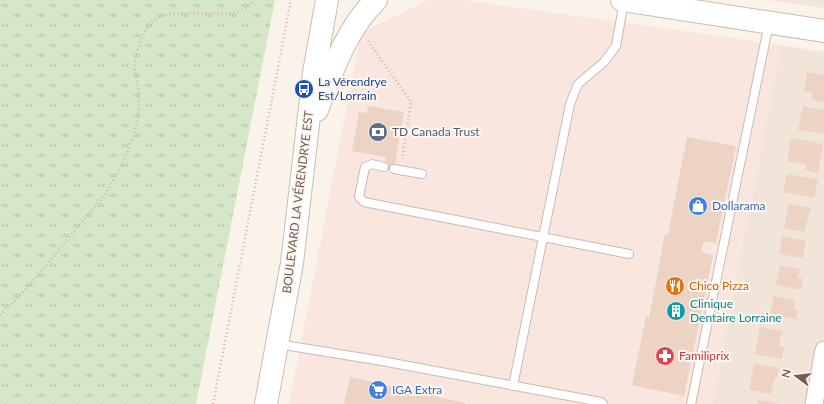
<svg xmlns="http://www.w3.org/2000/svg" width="824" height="404" viewBox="0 0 824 404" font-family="Lato,sans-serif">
	<defs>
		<pattern id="grass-tufts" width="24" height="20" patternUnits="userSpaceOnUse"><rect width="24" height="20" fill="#d6e7c9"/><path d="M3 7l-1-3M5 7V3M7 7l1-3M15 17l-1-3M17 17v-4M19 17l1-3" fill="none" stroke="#b2bea6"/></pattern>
	</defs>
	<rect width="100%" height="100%" fill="#faf3ea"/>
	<!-- residential -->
	<path fill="#f1e5d9" d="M 768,0 L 824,0 L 824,8 Z
		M 781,45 L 824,52 L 824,404 L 712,404 Z"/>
	<!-- commercial -->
	<path fill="#f9e6df" d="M 428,0 L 463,0 L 781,45 L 712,404 L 289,404 L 361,33 Z"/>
	<!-- grass -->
	<path fill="url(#grass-tufts)" d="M 0,0 L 275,0 L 196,404 L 0,404 Z"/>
	<!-- building -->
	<path fill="#edd3c4" d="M 807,72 L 824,75 L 824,103 L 811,100 L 813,93 L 804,91 Z
		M 368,106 L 404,112 L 394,170 L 384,169 L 386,157 L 352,151 L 359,112 L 367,113 Z
		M 803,106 L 824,110 L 824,134 L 798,130 Z
		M 687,137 L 736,146 L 716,243 L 704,241 L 701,252 L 713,255 L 684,396 L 632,385 L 646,316 L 649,318 L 665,234 L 668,234 Z
		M 791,138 L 823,144 L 818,173 L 805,170 L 806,164 L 787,161 Z
		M 787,174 L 818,179 L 814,198 L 783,192 Z
		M 789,204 L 811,208 L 804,232 L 784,228 Z
		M 782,236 L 806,241 L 803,258 L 779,254 Z
		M 780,265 L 800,269 L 798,278 L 803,279 L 801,290 L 776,285 Z
		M 774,296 L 795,300 L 793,309 L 798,310 L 796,319 L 770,314 Z
		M 760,327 L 782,331 L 779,346 L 784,347 L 782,359 L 755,354 Z
		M 754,364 L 779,368 L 777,377 L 775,377 L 771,394 L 749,390 Z
		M 350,377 L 465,403 L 465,404 L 344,404 Z
		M 758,400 L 777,403 L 777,404 L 757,404 Z"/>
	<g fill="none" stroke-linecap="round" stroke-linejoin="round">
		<defs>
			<path id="lane" d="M 384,167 L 372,164 L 365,167 L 359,197 L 364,202 L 629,254
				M 394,169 L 422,174
				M 278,344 L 382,361 L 601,402 L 603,404
				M 513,386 L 570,104 L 578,84 L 604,62 L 616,46 L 624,1
				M 691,404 L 769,23"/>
			<path id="street" d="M 814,404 L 824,350"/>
			<path id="secondary" d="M 622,0 L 824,31
				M 317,110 C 332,72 346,29 376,0
				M 266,404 L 292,263 L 314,73 L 327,0"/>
		</defs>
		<!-- lane casing -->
		<use href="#lane" stroke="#cbbbb1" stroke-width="10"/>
		<!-- street casing -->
		<use href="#street" stroke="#cbbbb1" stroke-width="19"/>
		<!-- secondary casing -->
		<use href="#secondary" stroke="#cdbcaf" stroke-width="24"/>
		<!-- path -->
		<path stroke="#d2b6a7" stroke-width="2.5" stroke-dasharray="1 3" stroke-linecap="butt" d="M 368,41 L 411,102 L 402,159
			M 0,315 C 27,290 49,262 72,234 C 83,220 95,208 105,194 C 118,174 130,149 136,125 C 139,113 140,99 138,86 C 137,79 134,70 135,63 C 136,50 143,33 150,23 C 174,0 237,28 254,0
			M 213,404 L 291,0"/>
		<!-- lane -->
		<use href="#lane" stroke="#fff" stroke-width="8"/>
		<!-- street -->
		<use href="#street" stroke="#fff" stroke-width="17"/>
		<!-- secondary -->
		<use href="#secondary" stroke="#fff" stroke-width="22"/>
	</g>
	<!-- icons -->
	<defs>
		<symbol id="bus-disc" viewBox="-11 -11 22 22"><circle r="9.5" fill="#1a4fb4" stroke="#fdf7f0"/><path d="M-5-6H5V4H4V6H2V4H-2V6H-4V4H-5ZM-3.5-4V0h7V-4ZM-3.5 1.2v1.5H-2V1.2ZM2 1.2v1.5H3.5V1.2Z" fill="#fff"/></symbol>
		<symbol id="bank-disc" viewBox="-11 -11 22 22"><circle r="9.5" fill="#5c6f8a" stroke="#fdf7f0"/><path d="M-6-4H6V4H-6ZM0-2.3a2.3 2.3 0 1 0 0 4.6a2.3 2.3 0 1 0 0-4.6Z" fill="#fff"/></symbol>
		<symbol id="shop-disc" viewBox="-11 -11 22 22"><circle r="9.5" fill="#3f7fe0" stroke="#fdf7f0"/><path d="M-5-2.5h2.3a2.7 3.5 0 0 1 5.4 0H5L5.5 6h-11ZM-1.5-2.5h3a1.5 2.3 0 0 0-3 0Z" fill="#fff"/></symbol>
		<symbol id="restaurant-disc" viewBox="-11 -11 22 22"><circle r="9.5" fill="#e8710a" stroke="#fdf7f0"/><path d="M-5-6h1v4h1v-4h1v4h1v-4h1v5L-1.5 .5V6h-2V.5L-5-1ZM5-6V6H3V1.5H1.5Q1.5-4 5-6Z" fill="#fff"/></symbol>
		<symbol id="building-disc" viewBox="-11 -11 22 22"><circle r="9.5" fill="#0f9aa8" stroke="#fdf7f0"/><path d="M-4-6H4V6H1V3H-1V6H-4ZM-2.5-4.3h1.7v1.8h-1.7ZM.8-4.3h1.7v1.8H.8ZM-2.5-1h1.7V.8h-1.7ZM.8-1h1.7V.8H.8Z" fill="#fff"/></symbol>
		<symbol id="pharmacy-disc" viewBox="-11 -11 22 22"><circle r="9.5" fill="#e0444e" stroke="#fdf7f0"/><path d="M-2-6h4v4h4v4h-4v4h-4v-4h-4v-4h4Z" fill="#fff"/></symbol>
		<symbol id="supermarket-disc" viewBox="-11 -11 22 22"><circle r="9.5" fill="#3f7fe0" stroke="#fdf7f0"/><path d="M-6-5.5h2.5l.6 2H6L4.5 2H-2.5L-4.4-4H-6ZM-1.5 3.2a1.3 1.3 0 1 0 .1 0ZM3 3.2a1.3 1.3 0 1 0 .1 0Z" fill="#fff"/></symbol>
	</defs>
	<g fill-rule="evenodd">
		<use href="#bus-disc" x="293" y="78" width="22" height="22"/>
		<use href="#bank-disc" x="367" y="121" width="22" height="22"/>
		<use href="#shop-disc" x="687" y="195" width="22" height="22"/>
		<use href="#restaurant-disc" x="664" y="275" width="22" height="22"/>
		<use href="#building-disc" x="665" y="300" width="22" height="22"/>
		<use href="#pharmacy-disc" x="654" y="345" width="22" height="22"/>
		<use href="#supermarket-disc" x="367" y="379" width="22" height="22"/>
	</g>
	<g text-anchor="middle" stroke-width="4" stroke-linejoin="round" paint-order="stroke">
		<!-- transit labels -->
		<g font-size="12" fill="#164399" stroke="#fdf7f0" text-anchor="start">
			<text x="318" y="86">La Vérendrye<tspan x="318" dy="14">Est/Lorrain</tspan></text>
		</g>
		<!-- service labels -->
		<g font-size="12" fill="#4e5e75" stroke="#fdf7f0" text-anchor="start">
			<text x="392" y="136">TD Canada Trust</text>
		</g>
		<!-- street labels -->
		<g font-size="12" fill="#725b50" stroke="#fdf7f0">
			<text transform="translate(298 202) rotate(-83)" y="4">BOULEVARD LA VÉRENDRYE EST</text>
		</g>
		<!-- shop labels -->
		<g font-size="12" fill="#366cbe" stroke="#fdf7f0" text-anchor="start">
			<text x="712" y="210">Dollarama</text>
			<text x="392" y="394">IGA Extra</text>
		</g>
		<!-- food labels -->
		<g font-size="12" fill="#c56008" stroke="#fdf7f0" text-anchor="start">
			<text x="689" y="290">Chico Pizza</text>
		</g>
		<!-- culture labels -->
		<g font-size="12" fill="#0d838f" stroke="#fdf7f0" text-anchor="start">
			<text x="690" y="308">Clinique<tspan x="690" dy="14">Dentaire Lorraine</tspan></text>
		</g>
		<!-- health labels -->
		<g font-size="12" fill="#be3a42" stroke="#fdf7f0" text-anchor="start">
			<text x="679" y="360">Familiprix</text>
		</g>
	</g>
	<!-- north arrow -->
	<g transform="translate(796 376) rotate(285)" stroke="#fdf7f0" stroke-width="3" paint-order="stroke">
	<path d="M0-3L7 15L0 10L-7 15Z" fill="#725b50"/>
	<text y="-6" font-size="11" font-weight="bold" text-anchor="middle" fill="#725b50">N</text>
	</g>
</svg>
